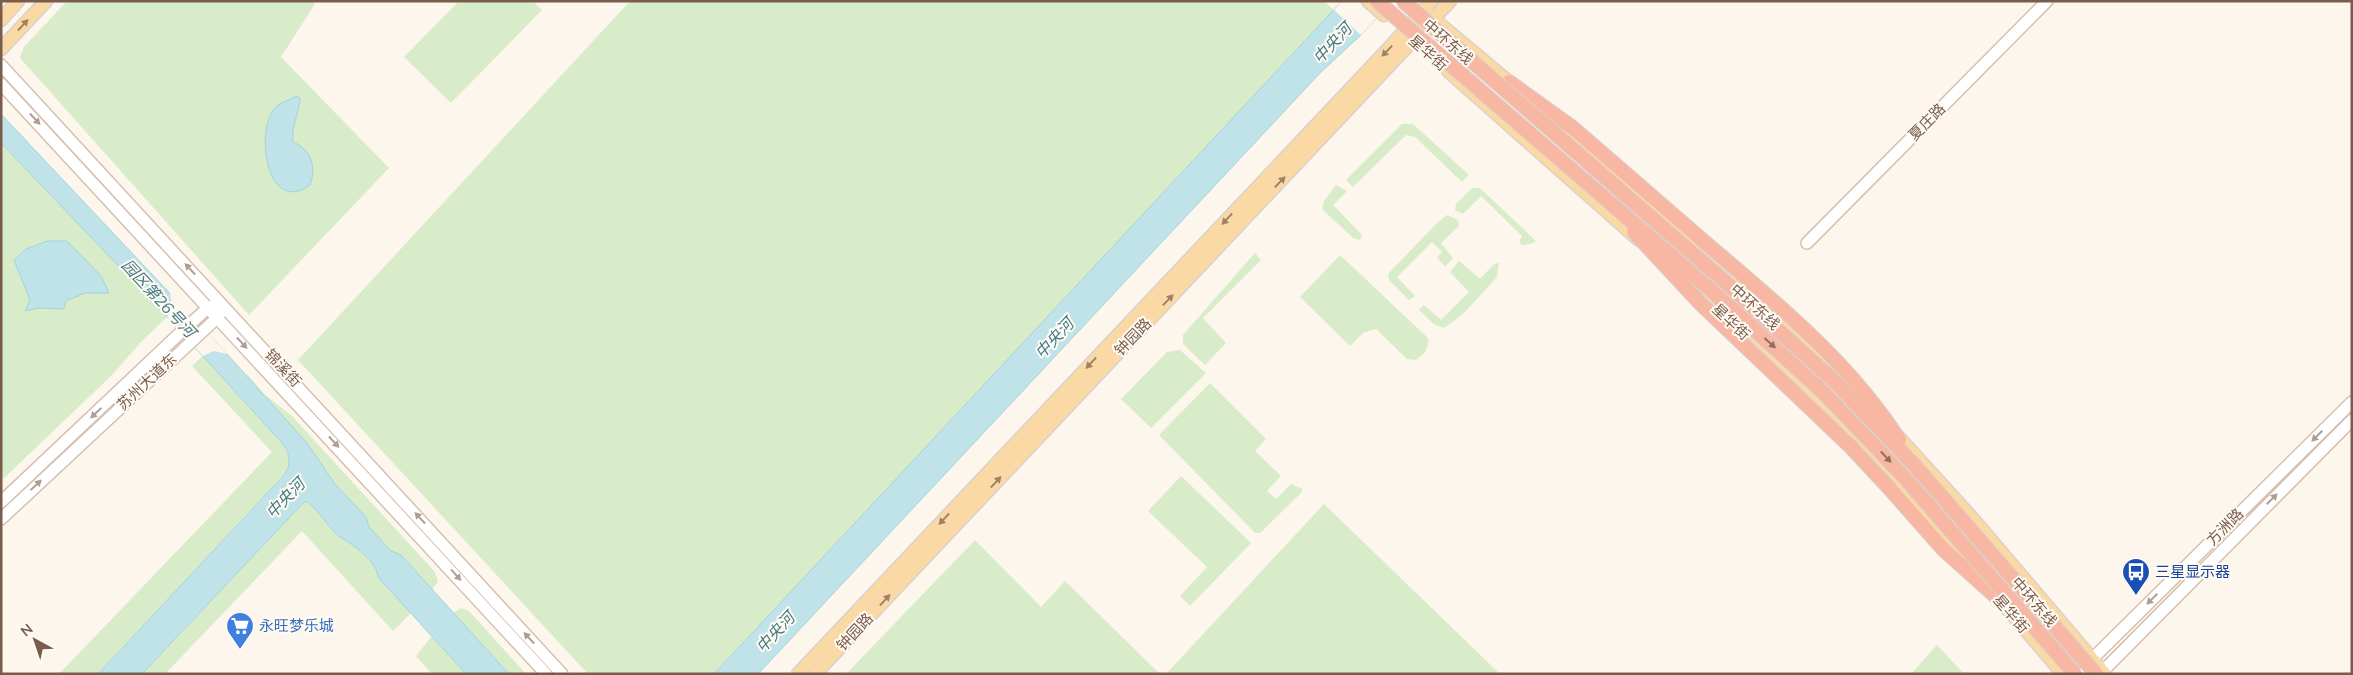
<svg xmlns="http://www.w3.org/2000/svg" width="2353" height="675" viewBox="0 0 2353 675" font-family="Mulish,'Noto Sans SC',sans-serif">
	<rect width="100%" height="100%" fill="#fdf6ec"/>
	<!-- green -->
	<path fill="#d8ecc9" d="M 67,1 L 312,1 L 315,4 L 281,57 L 389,168 L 249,315 L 20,58 L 24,47 Z
		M 459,1 L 533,1 L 542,10 L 451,103 L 404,57 Z
		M 630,1 L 1324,1 L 1334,10 L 714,674 L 588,674 L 298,360 Z
		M 1402,124 L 1413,124 L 1469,175 L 1462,182 L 1415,137 L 1406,135 L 1353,187 L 1346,180 Z
		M 1,143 L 167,317 L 142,341 L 111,376 L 1,481 Z
		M 1336,185 L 1347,191 L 1333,205 L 1362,235 L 1360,240 L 1353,238 L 1322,209 L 1324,201 Z
		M 1472,188 L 1480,188 L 1536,241 L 1530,244 L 1521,245 L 1520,240 L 1522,236 L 1481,196 L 1463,214 L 1455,210 L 1456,204 Z
		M 1447,215 L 1458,220 L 1459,226 L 1441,243 L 1453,258 L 1445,267 L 1437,257 L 1442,252 L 1432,242 L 1397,277 L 1415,296 L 1409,300 L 1389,280 L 1388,274 L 1437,223 Z
		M 1255,253 L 1261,260 L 1203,318 L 1226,343 L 1205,365 L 1183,344 L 1183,335 Z
		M 1340,255 L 1428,338 C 1429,350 1424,354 1415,360 L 1407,359 L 1376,329 L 1363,333 L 1350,346 L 1300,297 Z
		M 1459,261 L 1480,279 L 1494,264 L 1499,263 L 1497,277 L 1462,315 L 1444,328 L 1434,324 L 1419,310 L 1424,305 L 1441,320 L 1469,292 L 1450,272 Z
		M 1180,350 L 1206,373 L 1151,428 L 1121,399 L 1167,352 Z
		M 203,356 L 284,445 L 289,459 L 286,472 L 98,674 L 59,674 L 272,452 L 192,366 Z
		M 247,374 L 264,394 L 292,416 L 435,572 L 438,582 L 432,590 L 401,555 L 391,551 L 369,527 L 366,517 L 335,484 L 245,375 Z
		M 1210,383 L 1266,439 L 1255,451 L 1281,476 L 1267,491 L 1276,499 L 1291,484 L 1303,489 L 1300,494 L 1260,533 L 1255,533 L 1159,435 Z
		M 1181,476 L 1251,543 L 1190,606 L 1180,596 L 1207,567 L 1148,511 Z
		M 304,502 L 310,504 L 343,539 L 351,542 L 357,547 L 376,568 L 378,577 L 411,613 L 393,631 L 302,531 L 165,674 L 142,674 Z
		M 1324,504 L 1500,674 L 1166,674 Z
		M 975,540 L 1041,607 L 1065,581 L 1160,674 L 846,674 Z
		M 461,608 L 469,611 L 526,674 L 509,674 L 453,613 Z
		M 432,636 L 466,674 L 432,674 L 416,656 Z
		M 1937,645 L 1964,674 L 1911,674 Z"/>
	<!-- water -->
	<path fill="#bfe3e8" stroke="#a5d3da" d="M 1342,1 L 1392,1 L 1361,35 L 1321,72 L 758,674 L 714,674 Z
		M 297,96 L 300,98 C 299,114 291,126 293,142 C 311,149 317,167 310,185 C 266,217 253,127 277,106 C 282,102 291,99 297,96 Z
		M 1,114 L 227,354 L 307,443 L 335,484 L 366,517 L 369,527 L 391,551 L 401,555 L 509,674 L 466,674 L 378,577 C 377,562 354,545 343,539 C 332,533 319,510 307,502 L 304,502 L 142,674 L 98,674 L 284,475 C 291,465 290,455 284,445 L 167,317 L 1,143 Z
		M 47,241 L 67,241 L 101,276 L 109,293 L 85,293 L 66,301 L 64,309 L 38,308 L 25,311 L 30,300 L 14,260 L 26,249 Z"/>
	<!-- pier -->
	<path fill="#fdf6ec" d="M 1342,1 L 1392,1 L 1361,35 L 1334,10 Z
		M 170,292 L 227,354 L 214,351 L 203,356 L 167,317 L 172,308 Z"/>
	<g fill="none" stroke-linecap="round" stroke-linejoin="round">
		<defs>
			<path id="secondary" d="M 1,65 L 562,674
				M 1,84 L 546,674
				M 1807,243 L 2047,1
				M 1,502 L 181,332 L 209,307 L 214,306
				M 1,519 L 218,317 L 221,311
				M 2077,674 L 2352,402
				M 2100,674 L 2352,420"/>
			<path id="primary" d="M 1368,1 L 1384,15
				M 1430,16 L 1516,88
				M 1,20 L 18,1
				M 1,49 L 46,1
				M 1448,71 L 1639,240
				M 1548,116 L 1847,382
				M 1692,286 L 1814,398 L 1897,485 L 1970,566
				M 1893,431 L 1973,519 L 2105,674
				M 1995,594 L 2063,674
				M 798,674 L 1392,45 L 1431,1
				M 815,674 L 1450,1"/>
			<path id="highway" d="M 1509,82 L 1573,128 L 1701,239
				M 1891,490 L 1943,549 L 2002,602"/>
		</defs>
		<!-- secondary casing -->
		<use href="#secondary" stroke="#d6c0b0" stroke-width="14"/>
		<!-- primary casing -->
		<use href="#primary" stroke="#dad1cd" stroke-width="15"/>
		<!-- highway casing -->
		<use href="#highway" stroke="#dad1cd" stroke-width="16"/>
		<!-- secondary -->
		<use href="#secondary" stroke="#fff" stroke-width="11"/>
		<!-- primary -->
		<use href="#primary" stroke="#fbd9a5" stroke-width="12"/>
		<!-- highway -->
		<use href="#highway" stroke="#f7b7a3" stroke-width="14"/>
		<defs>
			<path id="highway-bridge" d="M 1377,1 L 1712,291 L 1822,391 L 1905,478 L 2075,674
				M 1403,1 L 1723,280 L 1833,380 L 1917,468 L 2096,674
				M 1634,232 L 1701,304 L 1851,447 L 1891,490
				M 1701,239 C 1772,300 1848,360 1899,440"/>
		</defs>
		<!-- highway-bridge casing -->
		<use href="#highway-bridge" stroke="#dad1cd" stroke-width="16" stroke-linecap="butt"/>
		<!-- highway-bridge -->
		<use href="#highway-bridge" stroke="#f7b7a3" stroke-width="14"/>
	</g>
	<!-- one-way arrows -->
	<defs><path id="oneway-solid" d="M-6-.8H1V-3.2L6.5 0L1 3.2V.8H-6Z" transform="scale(1.25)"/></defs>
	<g fill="#a18267">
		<use href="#oneway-solid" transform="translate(23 25) rotate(-47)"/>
		<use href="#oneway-solid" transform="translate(1387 51) rotate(134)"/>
		<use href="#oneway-solid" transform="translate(1280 182) rotate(-46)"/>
		<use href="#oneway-solid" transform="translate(1227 219) rotate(133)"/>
		<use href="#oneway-solid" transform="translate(1168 300) rotate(-46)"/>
		<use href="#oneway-solid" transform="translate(1091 363) rotate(133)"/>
		<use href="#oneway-solid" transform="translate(996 482) rotate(-47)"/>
		<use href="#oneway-solid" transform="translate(944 519) rotate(133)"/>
		<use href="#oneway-solid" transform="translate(885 600) rotate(-47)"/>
	</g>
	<g fill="#af9d94">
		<use href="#oneway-solid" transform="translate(35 119) rotate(47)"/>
		<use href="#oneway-solid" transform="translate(190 269) rotate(-133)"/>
		<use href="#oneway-solid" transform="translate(242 343) rotate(47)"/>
		<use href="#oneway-solid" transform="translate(96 413) rotate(137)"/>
		<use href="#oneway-solid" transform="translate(2317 436) rotate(135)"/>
		<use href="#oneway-solid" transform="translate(334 442) rotate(47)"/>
		<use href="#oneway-solid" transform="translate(36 485) rotate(-43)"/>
		<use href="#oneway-solid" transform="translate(2272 499) rotate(-45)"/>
		<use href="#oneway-solid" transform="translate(420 518) rotate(-133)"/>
		<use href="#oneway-solid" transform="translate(456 575) rotate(48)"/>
		<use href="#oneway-solid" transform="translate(2152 599) rotate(135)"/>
		<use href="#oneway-solid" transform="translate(529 638) rotate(-133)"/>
	</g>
	<g fill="#936e5e">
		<use href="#oneway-solid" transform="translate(1770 343) rotate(42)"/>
		<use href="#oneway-solid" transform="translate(1886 457) rotate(47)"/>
	</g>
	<!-- icons -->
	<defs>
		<symbol id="bus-pin" viewBox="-11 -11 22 30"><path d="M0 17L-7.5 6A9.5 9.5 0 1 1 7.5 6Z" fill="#1a4fb4" stroke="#fffaf3"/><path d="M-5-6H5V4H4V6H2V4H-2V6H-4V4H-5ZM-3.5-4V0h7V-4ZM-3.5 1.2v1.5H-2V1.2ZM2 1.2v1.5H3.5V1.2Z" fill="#fff"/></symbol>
		<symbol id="supermarket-pin" viewBox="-11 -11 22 30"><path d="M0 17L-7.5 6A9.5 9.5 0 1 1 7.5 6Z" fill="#3f7fe0" stroke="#fffaf3"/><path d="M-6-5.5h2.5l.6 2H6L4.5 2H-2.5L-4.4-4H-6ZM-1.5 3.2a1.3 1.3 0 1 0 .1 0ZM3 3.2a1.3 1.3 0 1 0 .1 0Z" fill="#fff"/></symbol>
	</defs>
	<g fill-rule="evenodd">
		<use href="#bus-pin" x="2120" y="556" width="32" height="43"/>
		<use href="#supermarket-pin" x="224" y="610" width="32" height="43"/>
	</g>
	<g text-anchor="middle" stroke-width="4" stroke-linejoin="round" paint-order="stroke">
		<!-- street labels -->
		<g font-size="15" fill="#7a5c4d" stroke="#fffaf3">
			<text transform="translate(1448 42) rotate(41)" y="5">中环东线</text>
			<text transform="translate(1428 53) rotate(41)" y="5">星华街</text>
			<text transform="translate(1927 122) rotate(-45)" y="5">夏庄路</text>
			<text transform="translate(1755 307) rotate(42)" y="5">中环东线</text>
			<text transform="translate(1731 322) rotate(43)" y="5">星华街</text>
			<text transform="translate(1133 337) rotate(-46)" y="5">钟园路</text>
			<text transform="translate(283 368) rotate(47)" y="5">锦溪街</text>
			<text transform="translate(147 382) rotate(-43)" y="5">苏州大道东</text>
			<text transform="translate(2225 527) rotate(-45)" y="5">方洲路</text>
			<text transform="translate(2034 602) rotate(49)" y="5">中环东线</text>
			<text transform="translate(2011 614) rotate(49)" y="5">星华街</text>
			<text transform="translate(855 632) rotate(-47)" y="5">钟园路</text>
		</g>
		<!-- transit labels -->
		<g font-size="15" fill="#164399" stroke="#fffaf3" text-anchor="start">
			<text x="2155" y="577">三星显示器</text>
		</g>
		<!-- shop labels -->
		<g font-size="15" fill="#366cbe" stroke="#fffaf3" text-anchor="start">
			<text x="259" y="631">永旺梦乐城</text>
		</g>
		<!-- water labels -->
		<g font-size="16" font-style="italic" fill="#437c86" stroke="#fffaf3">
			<text transform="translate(1332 43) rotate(-47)" y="6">中央河</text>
			<text transform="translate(159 298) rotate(47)" y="6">园区第26号河</text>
			<text transform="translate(1054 338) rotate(-47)" y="6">中央河</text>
			<text transform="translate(285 498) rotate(-46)" y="6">中央河</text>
			<text transform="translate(775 632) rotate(-47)" y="6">中央河</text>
		</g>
	</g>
	<!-- border -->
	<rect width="2353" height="675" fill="none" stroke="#7a5c4d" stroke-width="5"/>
	<!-- north arrow -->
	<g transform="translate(35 640) rotate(320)" stroke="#fffaf3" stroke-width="4" paint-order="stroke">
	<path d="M0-4L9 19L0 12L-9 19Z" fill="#7a5c4d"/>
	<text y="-8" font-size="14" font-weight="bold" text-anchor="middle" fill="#7a5c4d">N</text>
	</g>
</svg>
